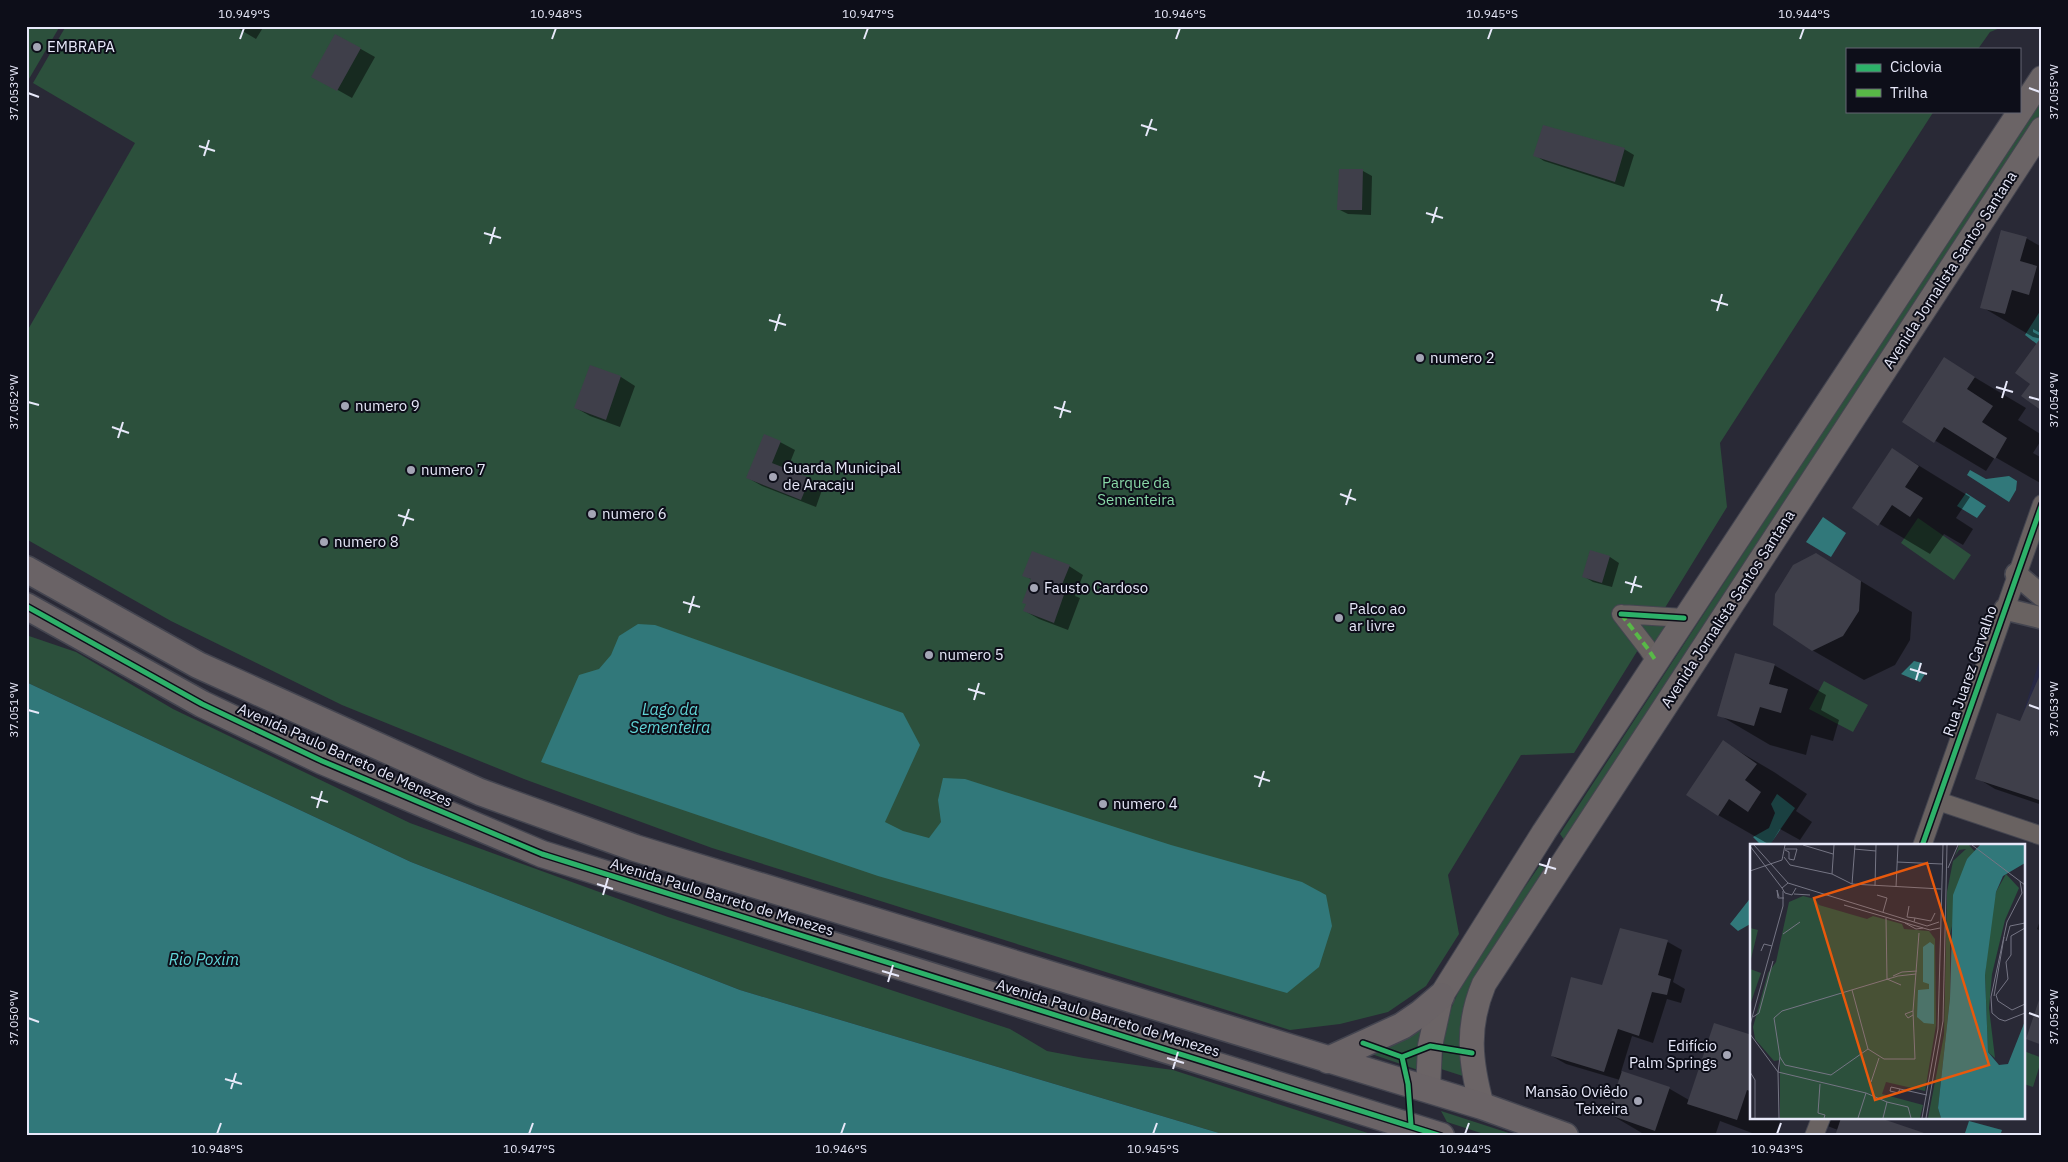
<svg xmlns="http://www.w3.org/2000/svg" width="2068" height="1162" viewBox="0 0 2068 1162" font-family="'IBM Plex Sans',sans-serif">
	<rect width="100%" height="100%" fill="#292936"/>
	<!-- built -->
	<path fill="#272845" d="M 2042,652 L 2042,724 L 2022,717 Z"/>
	<!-- green -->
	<path fill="#2c503c" d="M 26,26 L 60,26 L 26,84 Z
		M 66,26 L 2005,26 L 1990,32 L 1978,49 L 1847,49 L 1847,111 L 1934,111 L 1720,443 L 1727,507 L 1655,624 L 1669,626 L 1655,649 L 1646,637 L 1574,753 L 1521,755 L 1448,875 L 1459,934 L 1426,986 L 1388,1012 L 1340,1024 L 1290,1030 L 712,848 L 524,779 L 342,705 L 171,621 L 26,539 L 26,333 L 135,143 L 33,83 Z
		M 2042,96 L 2042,119 L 1565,841 L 1560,834 Z
		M 1918,518 L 1971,555 L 1954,580 L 1901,543 Z
		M 26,635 L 76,652 L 173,709 L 410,823 L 668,917 L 1010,1029 L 1047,1051 L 1084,1058 L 1173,1070 L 1377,1136 L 1229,1136 L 740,990 L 411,862 L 26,682 Z
		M 1824,681 L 1868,705 L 1853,732 L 1809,709 Z
		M 1540,865 L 1548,871 L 1488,962 L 1466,1077 L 1441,1069 C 1444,1054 1442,1037 1446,1023 C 1462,971 1509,911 1540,865 Z
		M 1428,1017 L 1418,1070 L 1360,1050 Z
		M 2024,1051 L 2042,1058 L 2033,1087 L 2024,1084 Z
		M 1441,1111 L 1518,1136 L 1490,1136 L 1447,1122 Z"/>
	<!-- water -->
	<path fill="#31787a" d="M 2042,308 L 2042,348 L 2025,335 Z
		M 1970,470 L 1986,479 L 2009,476 L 2017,481 L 2016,490 L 2009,502 L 1967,475 Z
		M 1966,493 L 1986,506 L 1977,518 L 1957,506 Z
		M 1823,517 L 1846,533 L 1831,557 L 1806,542 Z
		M 638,624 L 655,625 L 903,713 L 920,745 L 885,822 L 903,831 L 929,838 L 941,822 L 938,800 L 943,778 L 965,779 L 1171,845 L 1302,882 L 1326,895 L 1332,926 L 1319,967 L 1287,993 L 878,876 L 541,762 L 579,675 L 599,669 L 611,655 L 619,636 Z
		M 1914,661 L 1922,663 L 1918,672 L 1925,674 L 1920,682 L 1901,674 Z
		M 26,682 L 411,862 L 740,990 L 1229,1136 L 26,1136 Z
		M 1777,794 L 1795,808 L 1769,846 L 1762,846 L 1753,837 L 1769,828 L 1775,813 L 1771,804 Z
		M 1752,896 L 1752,923 L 1738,931 L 1730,924 Z
		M 1969,1121 L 2002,1130 L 2000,1136 L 1964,1136 Z"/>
	<!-- shadow -->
	<path fill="#0007" d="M 234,26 L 264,26 L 256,39 Z
		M 336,35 L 375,57 L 352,98 L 313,76 Z
		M 1624,149 L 1634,155 L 1624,187 L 1544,161 L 1535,155 Z
		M 1340,170 L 1363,171 L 1372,176 L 1371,215 L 1348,214 L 1338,209 Z
		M 2026,238 L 2042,247 L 2042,334 L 2033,329 L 2033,332 L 2042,337 L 2042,339 L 2033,337 L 1982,307 Z
		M 1944,359 L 2026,408 L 2018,420 L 2042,435 L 2042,439 L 2033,453 L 2042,458 L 2042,484 L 1995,457 L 1986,471 L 1904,422 Z
		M 591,366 L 621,377 L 635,386 L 620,427 L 590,416 L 576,408 Z
		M 780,442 L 795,450 L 787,470 L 823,487 L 816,507 L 762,486 L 748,478 Z
		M 1892,449 L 1970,497 L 1956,518 L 1973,529 L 1963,545 L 1944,534 L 1930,554 L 1853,508 Z
		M 1590,552 L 1610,557 L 1619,563 L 1612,587 L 1593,582 L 1583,576 Z
		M 1816,554 L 1912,612 L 1910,640 L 1895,665 L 1864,680 L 1812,650 Z
		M 1069,566 L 1083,575 L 1075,596 L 1080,598 L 1068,630 L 1039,619 L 1025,611 L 1032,580 L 1024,575 Z
		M 1774,665 L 1826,695 L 1821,710 L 1839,720 L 1833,741 L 1811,735 L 1806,755 L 1770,745 L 1719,715 Z
		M 2042,671 L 2042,805 L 1995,789 L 1977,778 L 2021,723 Z
		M 1723,742 L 1774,772 L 1807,794 L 1796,811 L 1812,822 L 1800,840 L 1780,829 L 1770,845 L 1718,815 Z
		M 2042,915 L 2042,932 L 2037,929 Z
		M 1668,942 L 1682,950 L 1673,982 L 1685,989 L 1681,1003 L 1667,999 L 1653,1043 L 1632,1036 L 1621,1072 L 1670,1089 L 1689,1100 L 1752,1037 L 1752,1118 L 1781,1118 L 1775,1136 L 1760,1136 L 1720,1121 L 1715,1136 L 1647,1136 L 1608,1113 L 1620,1080 L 1566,1064 L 1552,1056 L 1603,987 Z
		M 1806,1118 L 1876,1118 L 1838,1130 Z"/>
	<!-- building -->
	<path fill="#3f3f4a" d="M 335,34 L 361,48 L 337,91 L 311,77 Z
		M 1543,125 L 1625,148 L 1615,182 L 1533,156 Z
		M 1339,169 L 1363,169 L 1362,210 L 1337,210 Z
		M 2001,230 L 2027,237 L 2020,261 L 2037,266 L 2029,295 L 2012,290 L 2005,314 L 1980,308 Z
		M 2042,336 L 2042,411 L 2021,396 L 2030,384 L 2015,373 Z
		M 1944,357 L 1975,377 L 1967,389 L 1993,406 L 1982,422 L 2007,438 L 1995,459 L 1944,427 L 1934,443 L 1902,422 Z
		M 590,365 L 621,376 L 606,420 L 574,408 Z
		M 764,434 L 781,441 L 772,463 L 810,478 L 801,500 L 746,478 Z
		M 1892,448 L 1919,466 L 1905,487 L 1923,498 L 1910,517 L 1892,505 L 1878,526 L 1852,508 Z
		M 1590,550 L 1610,556 L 1602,583 L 1582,577 Z
		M 1032,551 L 1070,565 L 1061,587 L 1066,589 L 1054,623 L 1023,611 L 1026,604 L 1022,603 L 1031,579 L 1022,576 Z
		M 1816,553 L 1861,581 L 1859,611 L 1843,636 L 1812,651 L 1773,625 L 1775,594 L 1793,565 Z
		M 1735,653 L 1775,664 L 1769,684 L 1788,689 L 1781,713 L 1760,707 L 1754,726 L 1717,716 Z
		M 2042,670 L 2042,791 L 2039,800 L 1975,779 L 1997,713 L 2020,721 Z
		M 1723,740 L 1757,764 L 1745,780 L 1761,792 L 1748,812 L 1729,799 L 1718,816 L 1686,795 Z
		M 1620,928 L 1668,940 L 1658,975 L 1671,979 L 1667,995 L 1652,992 L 1639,1036 L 1618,1029 L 1604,1072 L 1551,1056 L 1571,977 L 1602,985 Z
		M 2039,1000 L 2042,1000 L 2042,1045 L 2026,1039 Z
		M 1714,1023 L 1752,1035 L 1752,1092 L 1747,1090 L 1737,1120 L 1687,1104 Z
		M 1622,1071 L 1670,1087 L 1655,1131 L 1607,1114 Z
		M 1841,1118 L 1880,1118 L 1924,1133 L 1924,1136 L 1835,1136 Z"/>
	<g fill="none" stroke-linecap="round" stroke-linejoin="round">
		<defs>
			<path id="minor" d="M 1621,614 L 1684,618
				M 1621,614 L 1648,649 L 1656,661
				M 1938,801 L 2042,836
				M 1922,846 L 2042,504
				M 1814,1136 L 1821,1118"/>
			<path id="tertiary" d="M 2016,574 L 2042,596
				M 2005,609 L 2042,618"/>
			<path id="secondary" d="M 1428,1090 L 1430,1046 L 1441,996 L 1544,832 L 2042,78
				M 1482,1106 C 1470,1062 1466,1027 1484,984 L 2042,129"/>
			<path id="primary" d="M 26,569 L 198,665 L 480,792 L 635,848 L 1482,1106 L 1565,1136
				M 26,606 L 202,704 L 322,761 L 542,854 L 1441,1136
				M 1328,1060 L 1402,1026 L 1421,1013 L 1441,996"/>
		</defs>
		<!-- minor casing -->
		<use href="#minor" stroke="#444550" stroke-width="20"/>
		<!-- tertiary casing -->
		<use href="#tertiary" stroke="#444550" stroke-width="24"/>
		<!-- secondary casing -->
		<use href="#secondary" stroke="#444550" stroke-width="26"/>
		<!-- primary casing -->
		<use href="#primary" stroke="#444550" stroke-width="29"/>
		<!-- minor -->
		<use href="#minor" stroke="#696261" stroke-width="18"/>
		<!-- tertiary -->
		<use href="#tertiary" stroke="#696261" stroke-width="21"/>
		<!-- secondary -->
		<use href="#secondary" stroke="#6b6466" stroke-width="24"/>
		<!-- primary -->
		<use href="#primary" stroke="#6a6366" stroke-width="26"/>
		<!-- quiet -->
		<path stroke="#58b947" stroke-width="4" stroke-dasharray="8 4" stroke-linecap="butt" d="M 1621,614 L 1648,649 L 1656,661"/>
		<defs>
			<path id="cycleway" d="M 26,606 L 202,704 L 322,761 L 542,854 L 1441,1136
				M 1621,614 L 1684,618
				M 1922,846 L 2042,504
				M 1363,1043 L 1402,1057 L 1408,1084 L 1411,1125
				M 1402,1057 L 1430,1046 L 1472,1053"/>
		</defs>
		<!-- cycleway casing -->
		<use href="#cycleway" stroke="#0d0e19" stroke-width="8"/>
		<!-- cycleway -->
		<use href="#cycleway" stroke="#2db169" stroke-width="5"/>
	</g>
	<!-- ticks -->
	<path fill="none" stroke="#e7e8f9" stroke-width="2" d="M 240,39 L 244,28M 552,39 L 556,28M 864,39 L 868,28M 1176,39 L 1180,28M 1488,39 L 1492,28M 1800,39 L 1804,28M 2029,88 L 2040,92M 28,93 L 39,97M 1141,125 L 1157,130M 1146,136 L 1152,119M 199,146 L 215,151M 204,156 L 209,140M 1426,213 L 1443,218M 1432,223 L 1437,207M 484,233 L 501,238M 490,244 L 495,227M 1711,300 L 1728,305M 1717,311 L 1722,294M 769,320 L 786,325M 775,331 L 780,314M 1996,387 L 2013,392M 2029,397 L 2040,400M 2002,398 L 2007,381M 28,402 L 39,405M 1054,407 L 1071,412M 1060,418 L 1065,401M 112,427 L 129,433M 118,438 L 123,422M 1340,494 L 1356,500M 1346,505 L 1351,489M 398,515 L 414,520M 403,526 L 409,509M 1625,582 L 1642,587M 1631,593 L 1636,576M 683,602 L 700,607M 689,613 L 694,596M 1910,669 L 1927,674M 1916,680 L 1921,663M 968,689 L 985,694M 974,700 L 979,683M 2029,705 L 2040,709M 28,710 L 39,713M 1254,776 L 1270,781M 1259,787 L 1264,771M 311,797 L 328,802M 317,808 L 322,791M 1539,864 L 1556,869M 1545,874 L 1550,858M 597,884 L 613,889M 603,895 L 608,878M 882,971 L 899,976M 888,982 L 893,965M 2029,1013 L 2040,1017M 28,1018 L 39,1022M 1167,1058 L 1184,1063M 1173,1069 L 1178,1052M 225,1079 L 242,1084M 231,1089 L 236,1073M 217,1134 L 221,1123M 529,1134 L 533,1123M 841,1134 L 845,1123M 1153,1134 L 1157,1123M 1465,1134 L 1469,1123M 1777,1134 L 1781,1123"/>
	<!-- markers -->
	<g fill="#a4a5b5" stroke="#0d0e19" stroke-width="2">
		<circle cx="37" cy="47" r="5"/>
		<circle cx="1420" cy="358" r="5"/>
		<circle cx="345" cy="406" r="5"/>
		<circle cx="411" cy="470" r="5"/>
		<circle cx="773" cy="477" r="5"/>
		<circle cx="592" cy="514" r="5"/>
		<circle cx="324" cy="542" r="5"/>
		<circle cx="1034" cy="588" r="5"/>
		<circle cx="1339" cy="618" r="5"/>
		<circle cx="929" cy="655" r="5"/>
		<circle cx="1103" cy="804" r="5"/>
		<circle cx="1727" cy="1055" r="5"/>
		<circle cx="1638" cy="1101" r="5"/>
	</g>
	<g text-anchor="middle" stroke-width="4" stroke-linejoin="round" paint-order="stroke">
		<!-- poi labels -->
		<g font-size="15" fill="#e7e8f9" stroke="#0d0e19" text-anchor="start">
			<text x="47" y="52">EMBRAPA</text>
			<text x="1430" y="363">numero 2</text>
			<text x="355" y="411">numero 9</text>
			<text x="783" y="473">Guarda Municipal<tspan x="783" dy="17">de Aracaju</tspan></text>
			<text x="421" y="475">numero 7</text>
			<text x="602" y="519">numero 6</text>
			<text x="334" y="547">numero 8</text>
			<text x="1044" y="593">Fausto Cardoso</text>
			<text x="1349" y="614">Palco ao<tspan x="1349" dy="17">ar livre</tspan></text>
			<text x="939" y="660">numero 5</text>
			<text x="1113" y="809">numero 4</text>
			<text x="1717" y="1051" text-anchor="end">Edifício<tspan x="1717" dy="17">Palm Springs</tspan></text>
			<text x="1628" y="1097" text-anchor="end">Mansão Oviêdo<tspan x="1628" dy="17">Teixeira</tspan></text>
		</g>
		<!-- street labels -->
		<g font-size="15" fill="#e7e8f9" stroke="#0d0e19">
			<text transform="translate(1950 270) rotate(-57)" y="5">Avenida Jornalista Santos Santana</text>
			<text transform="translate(1728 609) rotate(-57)" y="5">Avenida Jornalista Santos Santana</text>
			<text transform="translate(1970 671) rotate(-71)" y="5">Rua Juarez Carvalho</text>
			<text transform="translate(345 755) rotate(24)" y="5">Avenida Paulo Barreto de Menezes</text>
			<text transform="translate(722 897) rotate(17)" y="5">Avenida Paulo Barreto de Menezes</text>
			<text transform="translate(1108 1018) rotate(17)" y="5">Avenida Paulo Barreto de Menezes</text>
		</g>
		<!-- park labels -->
		<g font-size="15" fill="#89d9a8" stroke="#0d0e19">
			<text x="1136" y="488">Parque da<tspan x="1136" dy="17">Sementeira</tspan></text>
		</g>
		<!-- water labels -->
		<g font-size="16" font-style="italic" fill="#61d5d7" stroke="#0d0e19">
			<text x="670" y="715">Lago da<tspan x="670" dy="18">Sementeira</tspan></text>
			<text x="204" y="965">Rio Poxim</text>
		</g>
	</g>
	<!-- overview -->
	<g transform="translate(1750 844)">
		<rect width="275" height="275" fill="#292936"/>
		<path d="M 209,1 L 219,1 L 226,9 L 217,15 L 200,91 L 200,154 L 188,264 L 191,274 L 178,274 L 194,191 L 197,48 L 203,17 L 216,5 L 209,6 L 205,12 ZM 53,52 L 65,55 L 69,61 L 117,75 L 123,72 L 152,80 L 154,85 L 179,87 L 185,95 L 186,181 L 175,247 L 136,238 L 132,250 L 173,261 L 170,274 L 30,274 L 30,216 L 24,217 L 5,195 L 3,183 L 18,129 L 26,118 L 39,58 ZM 0,84 L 8,86 L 0,119 ZM 0,125 L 11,129 L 0,161 Z" fill="#2c503c"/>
		<path d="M 256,30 L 269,44 L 255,76 L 242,130 L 239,164 L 245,214 L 238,208 L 235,130 L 242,65 L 246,48 Z" fill="#29563f"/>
		<path d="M 230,1 L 275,1 L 275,19 L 253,32 L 246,48 L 235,131 L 238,208 L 249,221 L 258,220 L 275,177 L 275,274 L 191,274 L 188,264 L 200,154 L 203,51 L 217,15 ZM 180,98 L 184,101 L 184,180 L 174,179 L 167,173 L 168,146 L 179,145 L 179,140 L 173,138 L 173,103 Z" fill="#31787a"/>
		<path fill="none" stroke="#757584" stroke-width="1" d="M 4,1 L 38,39M 53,1 L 83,10M 222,1 L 275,41M 0,2 L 32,44M 104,5 L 126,7M 35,6 L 39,8 L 39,15 L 44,16 L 47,5 L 35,5M 34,13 L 40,21 L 82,30 L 102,40 L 191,45M 147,18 L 192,20M 198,24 L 208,1M 0,27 L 32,16 L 35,1M 82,30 L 84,1M 270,37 L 272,49 L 257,78 L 241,153 L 242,169 L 249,175 L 255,177 L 275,169M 102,40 L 105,1M 125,42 L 126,1M 146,43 L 148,1M 46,44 L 42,51 L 35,49 L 32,44 L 38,39 L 177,82 L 189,78M 44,50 L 60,51M 127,51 L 137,54 L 133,68M 29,53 L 27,46 L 28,54 L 34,54M 94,61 L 180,86 L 190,84M 159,62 L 157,73 L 165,74M 136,74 L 137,135M 164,78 L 165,74 L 181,77 L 185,69M 155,79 L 166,85 L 173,84M 275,84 L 261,92 L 261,111 L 256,118 L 258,135 L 246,151 L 248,157 L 262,166 L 275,160M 33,90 L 50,78M 256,97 L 260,82 L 275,79M 11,107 L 14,100 L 22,102M 143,132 L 152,128 L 167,127M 137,135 L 151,141M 102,146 L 118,205 L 134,215 L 165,215 L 163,167 L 169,89M 244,152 L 254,93M 163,171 L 158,174 L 155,170 L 163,167M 3,173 L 9,169 L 23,117M 0,181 L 33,62 L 33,47M 0,190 L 28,228 L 29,274M 118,205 L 81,231 L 35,221 L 30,213 L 24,174 L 32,167 L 148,132 L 166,130M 30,213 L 28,228 L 116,249M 0,228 L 5,236 L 5,274M 121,238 L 129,214M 70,240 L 68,269 L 75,271 L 74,274M 150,245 L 148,249 L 140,247 L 141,243 L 177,251M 137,258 L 158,263 L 161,274M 108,274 L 116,249 L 137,258 L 133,274M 172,274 L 188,185 L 193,1M 176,274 L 193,177 L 197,1"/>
		<path fill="#e8590c" fill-opacity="0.15" stroke="#e8590c" stroke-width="2.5" d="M 177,19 L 239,221 L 125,256 L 64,54 Z"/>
		<rect width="275" height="275" fill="none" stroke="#e7e8f9" stroke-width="2.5"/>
	</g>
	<!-- border -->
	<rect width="2068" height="1162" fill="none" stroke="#0d0e19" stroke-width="55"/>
	<!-- legend -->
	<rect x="1846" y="48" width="175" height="65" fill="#0d0e19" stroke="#646573"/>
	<rect x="1856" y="64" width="25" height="8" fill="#2db169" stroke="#646573"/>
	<text x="1890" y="72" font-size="15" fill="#e7e8f9">Ciclovia</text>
	<rect x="1856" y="89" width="25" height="8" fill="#58b947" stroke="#646573"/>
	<text x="1890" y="98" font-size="15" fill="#e7e8f9">Trilha</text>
	<rect x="28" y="28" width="2012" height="1106" fill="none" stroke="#e7e8f9" stroke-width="2"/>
	<g font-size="12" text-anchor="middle" fill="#e7e8f9">
		<text x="244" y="18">10.949°S</text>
		<text x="556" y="18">10.948°S</text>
		<text x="868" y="18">10.947°S</text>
		<text x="1180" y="18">10.946°S</text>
		<text x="1492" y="18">10.945°S</text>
		<text x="1804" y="18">10.944°S</text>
		<text transform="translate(2054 92) rotate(-90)" y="4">37.055°W</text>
		<text transform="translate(14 93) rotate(-90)" y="4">37.053°W</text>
		<text transform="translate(2054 400) rotate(-90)" y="4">37.054°W</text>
		<text transform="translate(14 402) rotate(-90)" y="4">37.052°W</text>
		<text transform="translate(2054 709) rotate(-90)" y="4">37.053°W</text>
		<text transform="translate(14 710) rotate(-90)" y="4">37.051°W</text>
		<text transform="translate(2054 1017) rotate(-90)" y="4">37.052°W</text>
		<text transform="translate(14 1018) rotate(-90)" y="4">37.050°W</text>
		<text x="217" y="1153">10.948°S</text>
		<text x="529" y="1153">10.947°S</text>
		<text x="841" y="1153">10.946°S</text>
		<text x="1153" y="1153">10.945°S</text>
		<text x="1465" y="1153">10.944°S</text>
		<text x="1777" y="1153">10.943°S</text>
	</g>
</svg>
